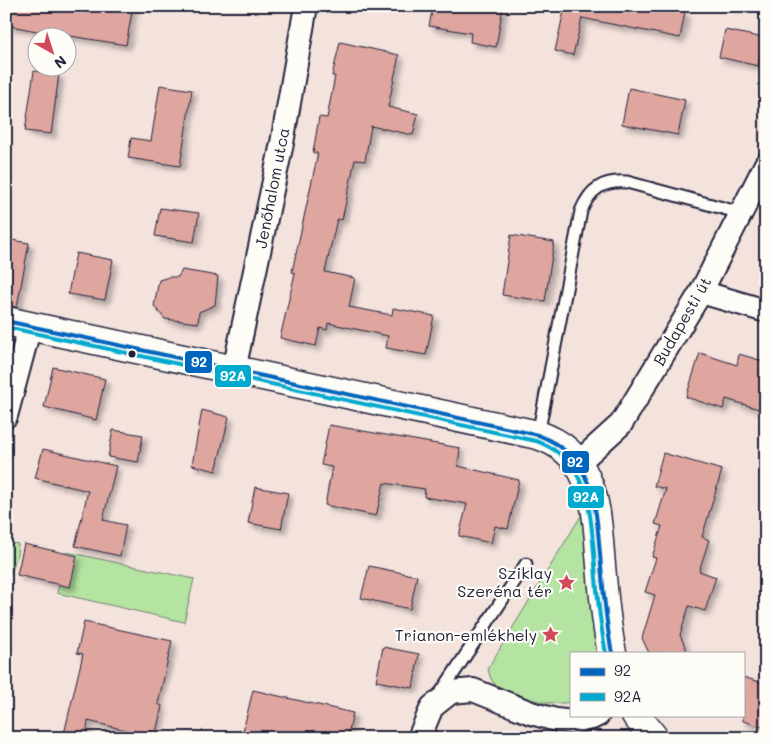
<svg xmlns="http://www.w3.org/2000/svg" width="772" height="744" viewBox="0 0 772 744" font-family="Mali,sans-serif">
	<defs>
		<filter id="shadow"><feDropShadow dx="4.5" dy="4.5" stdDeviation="2.5" flood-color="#0004"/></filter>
	</defs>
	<rect width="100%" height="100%" fill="#f4e2dd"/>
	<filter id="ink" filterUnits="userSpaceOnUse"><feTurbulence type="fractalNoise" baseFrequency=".02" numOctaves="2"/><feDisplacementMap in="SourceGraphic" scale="10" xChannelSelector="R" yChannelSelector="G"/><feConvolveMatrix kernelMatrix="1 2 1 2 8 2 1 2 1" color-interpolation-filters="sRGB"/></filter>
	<g filter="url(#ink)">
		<!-- built -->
		<path fill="#eed0ca" d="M 6,729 L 48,738 L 6,738 Z"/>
		<!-- green -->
		<path fill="#b4e3a2" stroke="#6b826e" d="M 584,511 L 599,653 L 571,653 L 571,702 C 550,706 533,700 514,693 C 507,690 499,688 493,682 C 490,678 489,674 488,668 Z
			M 6,542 L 18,544 L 17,555 L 11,574 L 6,575 Z
			M 67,552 L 194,579 L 184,622 L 57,593 Z"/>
		<!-- building -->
		<path fill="#dfa59f" stroke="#22223b" filter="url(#shadow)" d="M 6,6 L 54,6 L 89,13 L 91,6 L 133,6 L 126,45 L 52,33 L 52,34 L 6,25 Z
			M 433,6 L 445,6 L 462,9 L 463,6 L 503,6 L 496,47 L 470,42 L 471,33 L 429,26 Z
			M 565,6 L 658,6 L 685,12 L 680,38 L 582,18 L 573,55 L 555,51 Z
			M 725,30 L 764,38 L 758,66 L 719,57 Z
			M 340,42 L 399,55 L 388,107 L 418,114 L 413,135 L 371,126 L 365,161 L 355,160 L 342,220 L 337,219 L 325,272 L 355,278 L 349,307 L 392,315 L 393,308 L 434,316 L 426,355 L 386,348 L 388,336 L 328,323 L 327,330 L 320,328 L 316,346 L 280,338 L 295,273 L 292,272 L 318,153 L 313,153 L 319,117 L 327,118 L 335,76 L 332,76 Z
			M 34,71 L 59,74 L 51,134 L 25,131 Z
			M 160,85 L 192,90 L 180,166 L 128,158 L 131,138 L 151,141 Z
			M 629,88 L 685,100 L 678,135 L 622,124 Z
			M 160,208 L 199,213 L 194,242 L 155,236 Z
			M 511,235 L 554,242 L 545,301 L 502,295 Z
			M 6,239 L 29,243 L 17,307 L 6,306 Z
			M 76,253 L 113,260 L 105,300 L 68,294 Z
			M 182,270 L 218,276 L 215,305 L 199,312 L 198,323 L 165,319 L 154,306 L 159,280 L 169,277 L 178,277 Z
			M 700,353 L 737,365 L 739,354 L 766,362 L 766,404 L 761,402 L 759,409 L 726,399 L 723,409 L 686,397 Z
			M 53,367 L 105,379 L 96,420 L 44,407 Z
			M 202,410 L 229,417 L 216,471 L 192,465 Z
			M 329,425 L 460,448 L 458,466 L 519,480 L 508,529 L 495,526 L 491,543 L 459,536 L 467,504 L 424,497 L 425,489 L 384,483 L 376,516 L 325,505 L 332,467 L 321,465 Z
			M 113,430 L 143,435 L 138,462 L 108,457 Z
			M 43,449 L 116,466 L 103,520 L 126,525 L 120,556 L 75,546 L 88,491 L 35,478 Z
			M 663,453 L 722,470 L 702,537 L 709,540 L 699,571 L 716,577 L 705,611 L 689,606 L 680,635 L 688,653 L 649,653 L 642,638 L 655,595 L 645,592 L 656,558 L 652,557 L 662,526 L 655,524 L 666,489 L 654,486 Z
			M 255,487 L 288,493 L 281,529 L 248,523 Z
			M 24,544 L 77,556 L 70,587 L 17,575 Z
			M 369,566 L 417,576 L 410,609 L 361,598 Z
			M 84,622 L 172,641 L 158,704 L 162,706 L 155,737 L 88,721 L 86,738 L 63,738 L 83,654 L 77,653 Z
			M 383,647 L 419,654 L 413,688 L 376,681 Z
			M 743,677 L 766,684 L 766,728 L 743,721 Z
			M 253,690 L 353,713 L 347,738 L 271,738 L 243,731 Z"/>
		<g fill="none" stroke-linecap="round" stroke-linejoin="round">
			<defs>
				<path id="lane" d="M 538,435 L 581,211 C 590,189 603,180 627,182 L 741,213
					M 440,694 L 526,564"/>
				<path id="street" d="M 701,292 L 766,311
					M 234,370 L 282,143 L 306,6
					M 6,416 L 30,326
					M 578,463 L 621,424 L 701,292 L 766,164
					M 419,738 L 432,707 L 451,692 L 473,690 L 531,713 L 556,720 L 573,722 L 592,718 L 598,715"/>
				<path id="secondary" d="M 6,321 L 538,435 C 559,442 576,455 585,476 C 597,500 598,529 600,554 C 603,587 605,620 612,653
					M 636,715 L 654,738"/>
			</defs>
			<!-- lane casing -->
			<use href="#lane" stroke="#22223b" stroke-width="15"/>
			<!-- street casing -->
			<use href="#street" stroke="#22223b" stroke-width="26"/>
			<!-- secondary casing -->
			<use href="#secondary" stroke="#22223b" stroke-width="31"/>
			<!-- lane -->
			<use href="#lane" stroke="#fdfcf7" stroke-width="11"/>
			<!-- street -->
			<use href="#street" stroke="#fdfcf7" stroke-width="22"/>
			<!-- secondary -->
			<use href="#secondary" stroke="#fdfcf7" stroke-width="28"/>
			<defs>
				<path id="bus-1" d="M 6,321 L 538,435 C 598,458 596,512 601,566 C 604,595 606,624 612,653"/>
				<path id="bus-2" d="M 6,327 L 536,441 C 552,447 566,456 575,471 C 592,499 592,533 595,565 C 597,594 600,624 606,653"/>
			</defs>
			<!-- bus-1 casing -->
			<use href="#bus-1" stroke="#fdfcf7" stroke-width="8"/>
			<!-- bus-2 casing -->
			<use href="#bus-2" stroke="#fdfcf7" stroke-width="8"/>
			<!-- bus-1 -->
			<use href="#bus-1" stroke="#0065bd" stroke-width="4"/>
			<!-- bus-2 -->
			<use href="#bus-2" stroke="#00a9ce" stroke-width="4"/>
		</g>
	</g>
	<!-- icons -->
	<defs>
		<symbol id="sight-bare" viewBox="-9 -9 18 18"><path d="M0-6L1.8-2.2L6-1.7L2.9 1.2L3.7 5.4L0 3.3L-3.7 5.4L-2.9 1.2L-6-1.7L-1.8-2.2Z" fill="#d1495b" stroke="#fdfcf7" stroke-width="2.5" paint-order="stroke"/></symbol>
	</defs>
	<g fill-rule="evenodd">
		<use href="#sight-bare" x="554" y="570" width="25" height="25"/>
		<use href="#sight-bare" x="538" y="622" width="25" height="25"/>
	</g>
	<!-- markers -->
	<circle fill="#22223b" stroke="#fdfcf7" stroke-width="2" cx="132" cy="354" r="4.5"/>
	<g text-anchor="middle" stroke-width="4.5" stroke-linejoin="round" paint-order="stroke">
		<!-- street labels -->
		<g font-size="16" fill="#22223b" stroke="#fdfcf7">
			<text transform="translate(272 188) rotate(-79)" y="6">Jenőhalom utca</text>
			<text transform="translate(682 321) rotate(-60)" y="6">Budapesti út</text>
		</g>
		<!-- poi labels -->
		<g font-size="16" fill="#22223b" stroke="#fdfcf7" text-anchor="end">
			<text x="552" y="579">Sziklay<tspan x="552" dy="18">Szeréna tér</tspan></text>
			<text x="537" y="641">Trianon-emlékhely</text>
		</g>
	</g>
	<g stroke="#fdfcf7" stroke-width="2">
		<rect x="184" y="350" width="29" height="24" rx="5" fill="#0065bd"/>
		<rect x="214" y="364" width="38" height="24" rx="5" fill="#00a9ce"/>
		<rect x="561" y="450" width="29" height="24" rx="5" fill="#0065bd"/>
		<rect x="567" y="485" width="38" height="24" rx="5" fill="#00a9ce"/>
	</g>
	<g font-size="14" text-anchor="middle" font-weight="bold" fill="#fff">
		<text x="199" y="367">92</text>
		<text x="233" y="381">92A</text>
		<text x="575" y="467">92</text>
		<text x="586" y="502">92A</text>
	</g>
	<!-- margin -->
	<rect width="772" height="744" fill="none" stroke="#fdfcf7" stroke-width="25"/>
	<rect x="12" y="12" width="747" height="719" fill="none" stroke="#22223b" stroke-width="2" filter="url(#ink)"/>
	<!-- legend -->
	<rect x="570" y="652" width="175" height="65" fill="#fdfcf7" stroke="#a5a5ac"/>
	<rect x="580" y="668" width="25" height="8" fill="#0065bd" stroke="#a5a5ac"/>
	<text x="614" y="676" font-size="15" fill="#22223b">92</text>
	<rect x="580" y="693" width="25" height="8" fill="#00a9ce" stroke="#a5a5ac"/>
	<text x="614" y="702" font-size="15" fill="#22223b">92A</text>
	<!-- north arrow -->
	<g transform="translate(52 52) rotate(141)"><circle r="24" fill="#fdfcf7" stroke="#a5a5ac"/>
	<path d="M0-4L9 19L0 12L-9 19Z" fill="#d1495b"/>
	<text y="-8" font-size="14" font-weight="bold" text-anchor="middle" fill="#22223b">N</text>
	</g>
</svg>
